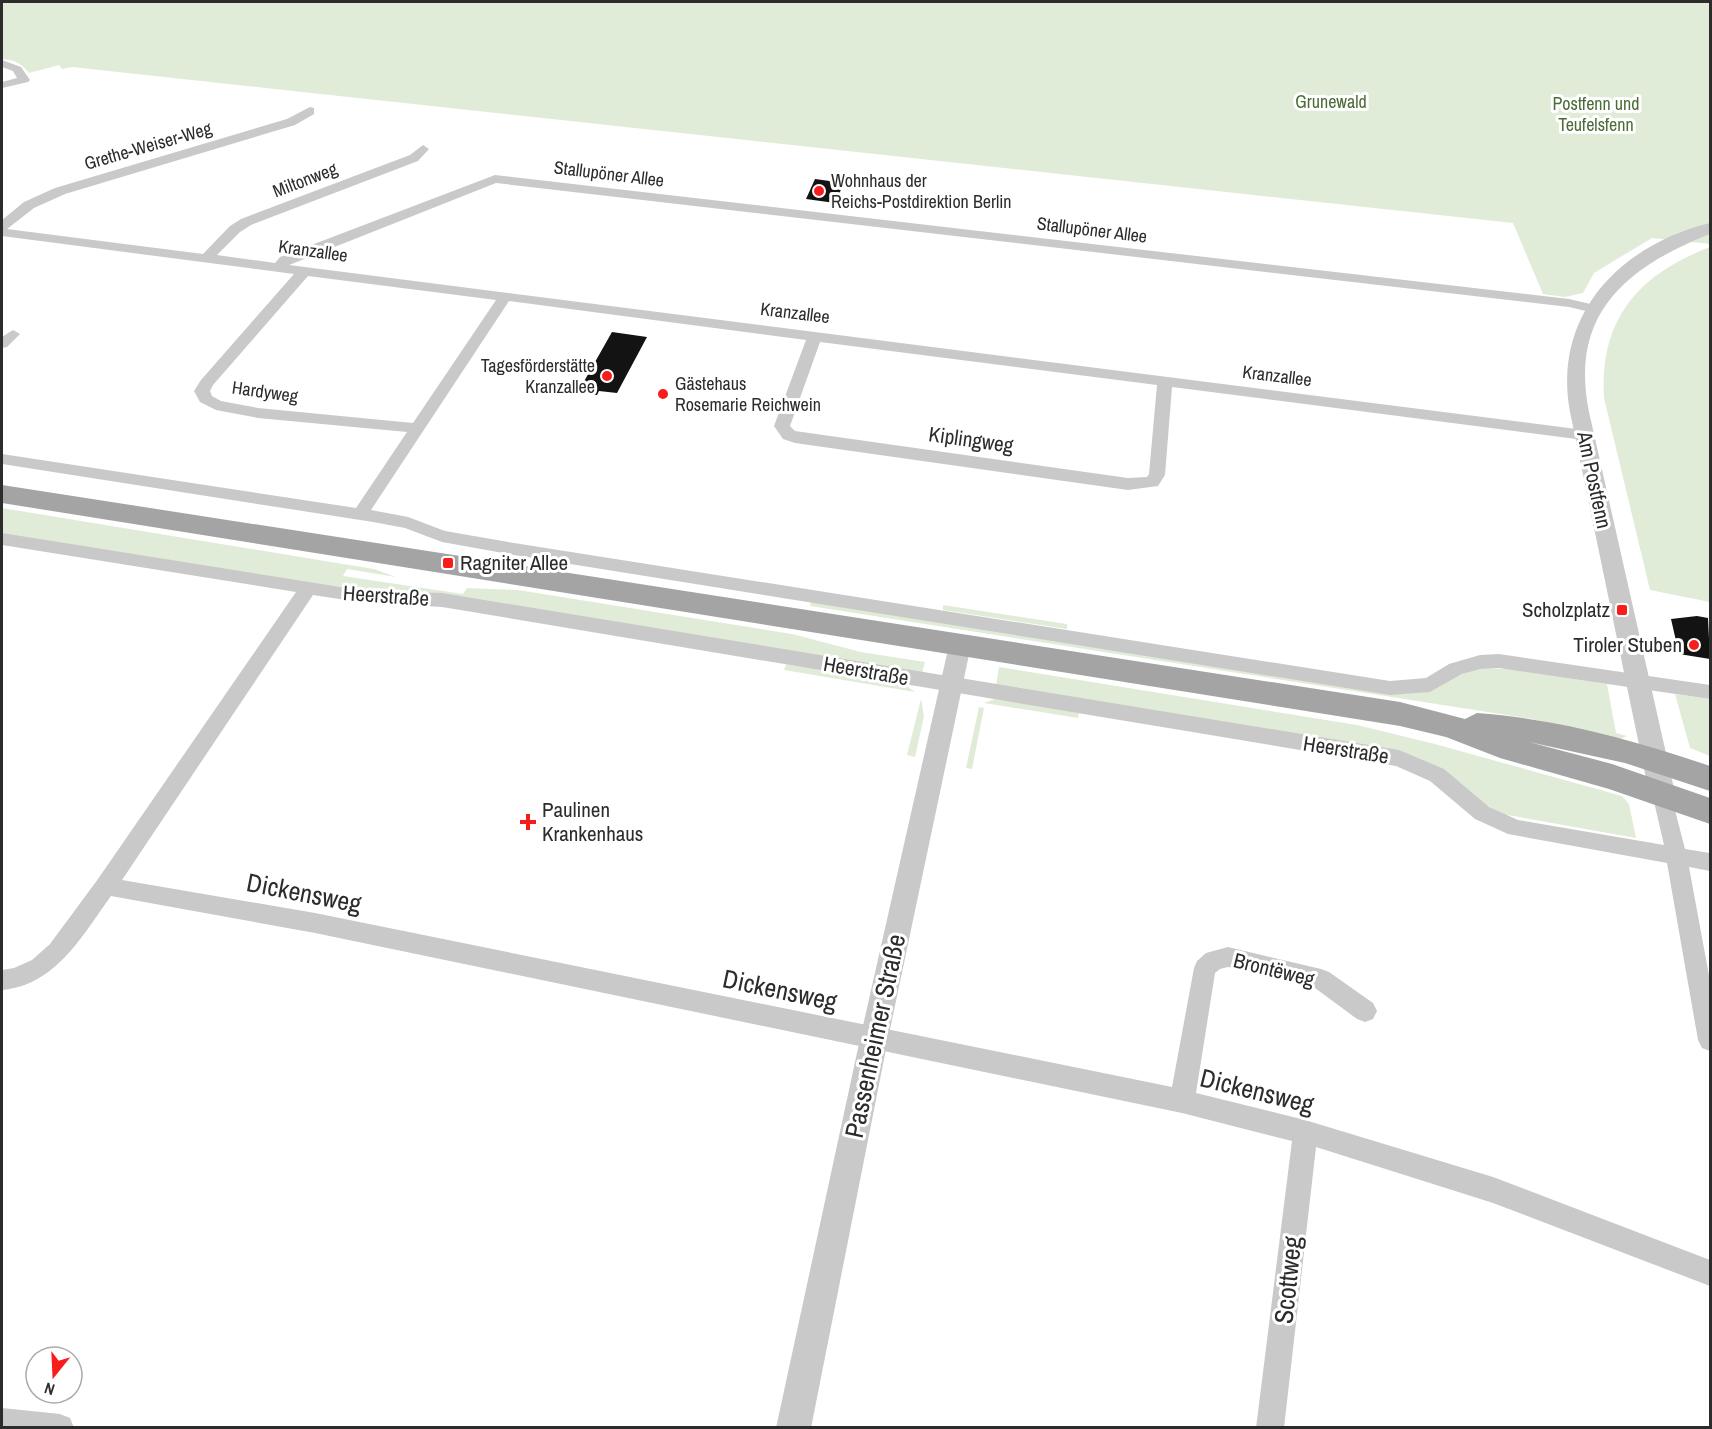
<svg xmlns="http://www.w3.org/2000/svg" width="1712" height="1429" viewBox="0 0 1712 1429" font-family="'Archivo Narrow',sans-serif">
	<rect width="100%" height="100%" fill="#fff"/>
	<!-- green -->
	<path fill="#e1ecd8" d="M 2,2 L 1710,2 L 1710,244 L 1652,238 L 1594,273 L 1583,293 L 1565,297 L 1543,294 L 1513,223 L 72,67 L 62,69 L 59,65 L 29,73 C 21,63 15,60 2,59 Z
		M 1710,247 L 1710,602 L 1650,590 L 1604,398 C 1599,319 1639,274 1710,247 Z
		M 2,508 L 331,562 L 374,569 L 396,577 L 347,569 L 343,576 L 463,594 L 467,588 L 518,590 L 792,634 L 861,652 L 925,662 L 922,674 L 335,589 L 2,534 Z
		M 811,601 L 1404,694 L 1433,690 L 1466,672 L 1479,668 L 1510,669 L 1607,684 L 1616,733 L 1627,736 L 1620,739 L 1532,719 L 810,606 Z
		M 943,605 L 1067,624 L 1067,629 L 943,610 Z
		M 786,664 L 896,682 L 905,685 L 915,692 L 784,670 Z
		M 999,667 L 1357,725 L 1435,744 L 1622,796 L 1629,804 L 1636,838 L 1502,814 L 1484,804 L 1444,771 L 996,685 Z
		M 1675,694 L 1710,699 L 1710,756 L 1690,748 Z
		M 921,699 L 924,716 L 915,757 L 907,755 Z
		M 995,699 L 1079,712 L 1078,718 L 984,703 Z
		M 979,707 L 984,708 L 972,769 L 966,768 Z"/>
	<!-- building -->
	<path fill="#131313" d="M 815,179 L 844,183 L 835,203 L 806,199 Z
		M 612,332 L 647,337 L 617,393 L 599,391 L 597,395 L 578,392 Z
		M 1697,616 L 1708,618 L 1710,659 L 1679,654 L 1671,619 Z"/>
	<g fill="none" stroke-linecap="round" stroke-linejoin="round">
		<!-- minor -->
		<path fill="#c9c9c9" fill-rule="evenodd" d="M 2,60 L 21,67 L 30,80 L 28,82 L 2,88 L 2,82 L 17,78 L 13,71 L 2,67 Z
			M 310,107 L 314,108 L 314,114 L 295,125 L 65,194 L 34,208 L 7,229 L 203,254 L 230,226 L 241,219 L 410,155 L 423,145 L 429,149 L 418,161 L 251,225 L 240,232 L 217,255 L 275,263 L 280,257 L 495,175 L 1569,299 L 1599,306 L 1601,309 L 1594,313 L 1569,307 L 496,183 L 289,265 L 1584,430 L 1592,435 L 1584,440 L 1172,387 L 1165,475 L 1158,486 L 1128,490 L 795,443 L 783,439 L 774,426 L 806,340 L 509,301 L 371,510 L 408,517 L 445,531 L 514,543 L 1390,681 L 1426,678 L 1449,664 L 1480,655 L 1499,654 L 1710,685 L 1710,699 L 1499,668 L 1480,669 L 1462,674 L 1430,692 L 1390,695 L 514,555 L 442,542 L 405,528 L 373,522 L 2,464 L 2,454 L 356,508 L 407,432 L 258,418 L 216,410 L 200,402 L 194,391 L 201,380 L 294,274 L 2,236 L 2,220 L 24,202 L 55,188 L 287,119 ZM 308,276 L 496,300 L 413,423 L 258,408 L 221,401 L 212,396 L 210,391 L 213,385 ZM 820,342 L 1157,385 L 1149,474 L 1147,477 L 1128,478 L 795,431 L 790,426 Z
			M 13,330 L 20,334 L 7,347 L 2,348 L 2,337 Z
			M 2,533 L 359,590 L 442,593 L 1399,750 L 1444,769 L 1489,807 L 1518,820 L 1664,845 L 1652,793 L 1655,787 L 1662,785 L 1669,787 L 1685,849 L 1710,853 L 1710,871 L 1689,867 L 1710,981 L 1710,1051 L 1702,1048 L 1698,1040 L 1667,863 L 1508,834 L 1475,819 L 1430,781 L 1396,766 L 442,607 L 359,602 L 313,595 L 122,880 L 315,913 L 1172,1087 L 1194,968 L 1197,961 L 1206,953 L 1228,947 L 1321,969 L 1329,972 L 1373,1003 L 1377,1011 L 1373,1019 L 1365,1022 L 1357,1019 L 1315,988 L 1228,967 L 1220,969 L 1215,973 L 1196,1093 L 1305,1120 L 1493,1177 L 1710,1260 L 1710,1286 L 1493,1203 L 1316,1147 L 1284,1428 L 1256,1428 L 1292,1141 L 1182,1113 L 315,933 L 111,896 C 82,936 56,985 2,990 L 2,970 L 14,968 L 32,960 L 50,944 L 98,879 L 296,592 L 2,545 Z
			M 2,1408 L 60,1414 L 70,1418 L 74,1428 L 2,1428 Z"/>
		<!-- tertiary -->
		<path fill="#c9c9c9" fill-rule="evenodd" d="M 1710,223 L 1710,234 C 1627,267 1569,313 1589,412 L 1675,793 L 1671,800 L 1662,803 L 1653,800 L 1649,793 L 1570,412 C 1552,315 1620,245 1710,223 Z
			M 960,636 L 968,639 L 971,645 L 888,1039 L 811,1428 L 776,1428 L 860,1039 L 949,645 L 952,639 Z"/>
		<!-- primary -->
		<path fill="#a4a4a4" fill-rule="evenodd" d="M 2,485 L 1400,702 L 1465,719 L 1477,713 C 1558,719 1634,740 1710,766 L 1710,791 L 1625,763 L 1529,742 L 1612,764 L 1710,798 L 1710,824 L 1609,789 L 1500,758 L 1446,737 L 1400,726 L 2,503 Z"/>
	</g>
	<!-- markers -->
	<g fill="#f71d1b" stroke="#fff" stroke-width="2">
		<circle cx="819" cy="191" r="6"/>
		<circle cx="607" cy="376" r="6"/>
		<circle cx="663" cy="394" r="6"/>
		<rect x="442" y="557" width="12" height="12" rx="3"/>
		<rect x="1616" y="604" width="12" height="12" rx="3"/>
		<circle cx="1694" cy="645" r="6"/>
		<path d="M525 813h6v6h6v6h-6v6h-6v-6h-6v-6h6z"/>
	</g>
	<g text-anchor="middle" stroke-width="6" stroke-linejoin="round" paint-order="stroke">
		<!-- far-park labels -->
		<g font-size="18" fill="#4a6c36" stroke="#fff">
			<text x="1331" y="108">Grunewald</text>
			<text x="1596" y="110">Postfenn und<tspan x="1596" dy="21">Teufelsfenn</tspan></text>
		</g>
		<!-- far-street labels -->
		<g font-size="18" fill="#2c2c2c" stroke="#fff">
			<text transform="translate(148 146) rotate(-16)" y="6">Grethe-Weiser-Weg</text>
			<text transform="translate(609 174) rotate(7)" y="6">Stallupöner Allee</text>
			<text transform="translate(305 180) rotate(-21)" y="6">Miltonweg</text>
			<text transform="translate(1092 230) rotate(7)" y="6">Stallupöner Allee</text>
			<text transform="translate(313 251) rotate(8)" y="6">Kranzallee</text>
			<text transform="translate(795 313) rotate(7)" y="6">Kranzallee</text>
			<text transform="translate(1277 376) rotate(7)" y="6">Kranzallee</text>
			<text transform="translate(265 392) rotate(8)" y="6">Hardyweg</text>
		</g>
		<!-- far-poi labels -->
		<g font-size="18" fill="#2c2c2c" stroke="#fff" text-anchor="start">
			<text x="831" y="187">Wohnhaus der<tspan x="831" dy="21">Reichs-Postdirektion Berlin</tspan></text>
			<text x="595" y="372" text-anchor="end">Tagesförderstätte<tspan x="595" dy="21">Kranzallee</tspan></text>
			<text x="675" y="390">Gästehaus<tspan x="675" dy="21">Rosemarie Reichwein</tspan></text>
		</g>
		<!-- street labels -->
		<g font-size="21" fill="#2c2c2c" stroke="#fff">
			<text transform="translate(971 440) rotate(8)" y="7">Kiplingweg</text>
			<text transform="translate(1594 480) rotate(78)" y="7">Am Postfenn</text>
			<text transform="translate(386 596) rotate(4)" y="7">Heerstraße</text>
			<text transform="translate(866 671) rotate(10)" y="7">Heerstraße</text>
			<text transform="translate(1346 750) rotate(9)" y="7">Heerstraße</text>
			<text transform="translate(1274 970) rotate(14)" y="7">Brontëweg</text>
		</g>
		<!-- poi labels -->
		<g font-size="21" fill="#2c2c2c" stroke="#fff" text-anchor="start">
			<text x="460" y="570">Ragniter Allee</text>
			<text x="1610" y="617" text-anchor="end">Scholzplatz</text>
			<text x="1682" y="652" text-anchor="end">Tiroler Stuben</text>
			<text x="542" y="817">Paulinen<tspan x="542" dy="24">Krankenhaus</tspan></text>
		</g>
		<!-- near-street labels -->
		<g font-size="26" fill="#2c2c2c" stroke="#fff">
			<text transform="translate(304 893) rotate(11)" y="9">Dickensweg</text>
			<text transform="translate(780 990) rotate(12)" y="9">Dickensweg</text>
			<text transform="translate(875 1036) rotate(-78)" y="9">Passenheimer Straße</text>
			<text transform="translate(1257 1091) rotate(14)" y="9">Dickensweg</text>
			<text transform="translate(1288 1280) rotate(-84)" y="9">Scottweg</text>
		</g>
	</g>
	<!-- border -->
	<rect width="1712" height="1429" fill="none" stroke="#2c2c2c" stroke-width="6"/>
	<!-- north arrow -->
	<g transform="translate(54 1375) rotate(198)"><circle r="28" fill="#ffffff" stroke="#ababab" stroke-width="1.5"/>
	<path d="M0-4.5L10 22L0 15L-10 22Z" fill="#f71d1b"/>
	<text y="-9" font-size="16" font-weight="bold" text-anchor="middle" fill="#2c2c2c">N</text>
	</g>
</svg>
